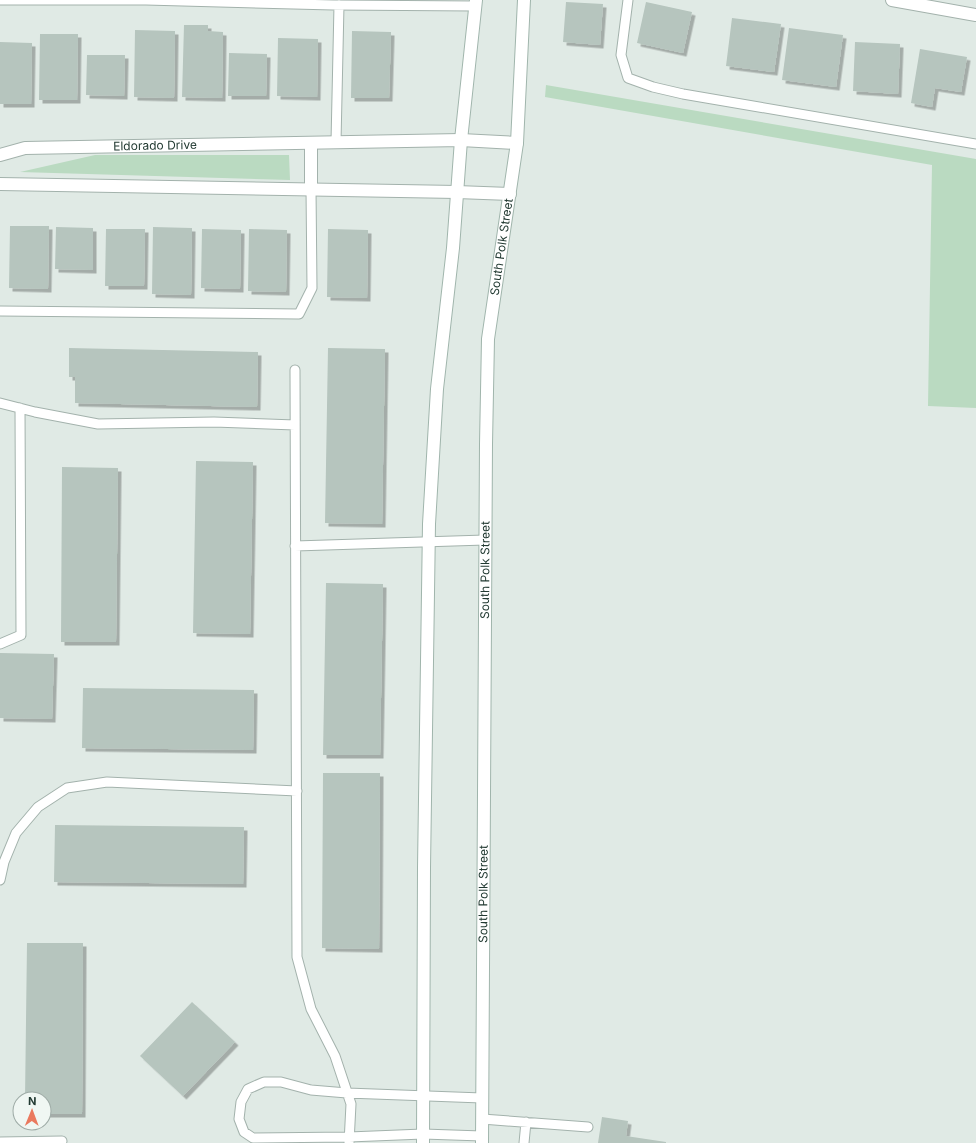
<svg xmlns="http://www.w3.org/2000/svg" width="976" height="1143" viewBox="0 0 976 1143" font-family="Inter,sans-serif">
	<defs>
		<filter id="shadow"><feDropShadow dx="3.5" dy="3.5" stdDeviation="0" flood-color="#0004"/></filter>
	</defs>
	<rect width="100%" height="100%" fill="#e0eae5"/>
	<!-- green -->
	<path fill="#badac1" d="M 546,85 L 976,159 L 976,408 L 928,406 L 932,165 L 545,97 Z
		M 95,155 L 289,155 L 290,180 L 20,172 Z"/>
	<!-- building -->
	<path fill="#b6c5be" filter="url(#shadow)" d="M 566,2 L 603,4 L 600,45 L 563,42 Z
		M 646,2 L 692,12 L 683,53 L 637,43 Z
		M 732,18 L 781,24 L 774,72 L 726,66 Z
		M 184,25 L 208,25 L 208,31 L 223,32 L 222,98 L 182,97 Z
		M 789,28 L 843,35 L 836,87 L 782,80 Z
		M 135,30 L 175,31 L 174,98 L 134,97 Z
		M 352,31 L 391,32 L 389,98 L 351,98 Z
		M 40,34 L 78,34 L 77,100 L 39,100 Z
		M 278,38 L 318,39 L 317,97 L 277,96 Z
		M 0,42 L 32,43 L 31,104 L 0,104 Z
		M 855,42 L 900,44 L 898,94 L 853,91 Z
		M 920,49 L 967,57 L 961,92 L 935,88 L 932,107 L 911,103 Z
		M 229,53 L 267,54 L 266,96 L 228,96 Z
		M 87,55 L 125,55 L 124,96 L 86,95 Z
		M 10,226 L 49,226 L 48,289 L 9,288 Z
		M 56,227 L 93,228 L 93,270 L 55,269 Z
		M 153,227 L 192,228 L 191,295 L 152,294 Z
		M 106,229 L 145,229 L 144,286 L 105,286 Z
		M 202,229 L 241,230 L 240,289 L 201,288 Z
		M 249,229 L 287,230 L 286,292 L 248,291 Z
		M 328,229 L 368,230 L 367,298 L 327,297 Z
		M 69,348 L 258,352 L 257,407 L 75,403 L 75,377 L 69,377 Z
		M 328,348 L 385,349 L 382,524 L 325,523 Z
		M 196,461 L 253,462 L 250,634 L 193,633 Z
		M 62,467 L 118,468 L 116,642 L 61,642 Z
		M 326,583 L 383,584 L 380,755 L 323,755 Z
		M 0,653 L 54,654 L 52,719 L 0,718 Z
		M 83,688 L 254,690 L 253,750 L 82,748 Z
		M 323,773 L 380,773 L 379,949 L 322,948 Z
		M 55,825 L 244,827 L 243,884 L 54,882 Z
		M 27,943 L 83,943 L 82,1114 L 44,1114 L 44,1099 L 25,1099 Z
		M 192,1002 L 235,1042 L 183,1096 L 140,1056 Z
		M 602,1117 L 628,1121 L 626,1136 L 666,1142 L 666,1143 L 598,1143 Z"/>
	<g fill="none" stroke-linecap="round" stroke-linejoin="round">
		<defs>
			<path id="service" d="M 0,0 L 146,0 L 333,5 L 475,6
				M 628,0 L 621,55 L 628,78 L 653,87 L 683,94 L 976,144
				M 336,142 L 339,5
				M 0,311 L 299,314 L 312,288 L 311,189
				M 295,370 L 297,957 L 311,1009 L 335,1056 L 351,1104 L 349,1143
				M 0,403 L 35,412 L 98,424 L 214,422 L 295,425
				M 295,546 L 485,540
				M 0,644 L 21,635 L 20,408
				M 0,880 L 4,862 L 16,833 L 38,807 L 67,788 L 107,782 L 297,791
				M 482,1119 L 588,1127
				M 482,1136 L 423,1134 L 349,1137 L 253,1138 L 244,1132 L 239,1119 L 241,1102 L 248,1089 L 264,1082 L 281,1082 L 311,1090 L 347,1093 L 482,1098
				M 0,1142 L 62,1141
				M 524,1143 L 526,1122"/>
			<g id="minor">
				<path d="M 892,0 L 976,15"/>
				<path d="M 311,143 L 311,189"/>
				<path id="s1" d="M 0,155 L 25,148 L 461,140 L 517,143"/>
				<path d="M 0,184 L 457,192 L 510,194"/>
			</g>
			<g id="secondary">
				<path d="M 423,1143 L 424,868 L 429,524 L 437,389 L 453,248 L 461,140 L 476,0"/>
				<path id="s2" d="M 482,1143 L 486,444 L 488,339 L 517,143 L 524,0"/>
			</g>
		</defs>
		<!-- service casing -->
		<use href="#service" stroke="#a3b2ac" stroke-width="11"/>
		<!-- minor casing -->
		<use href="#minor" stroke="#a3b2ac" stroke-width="14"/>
		<!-- secondary casing -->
		<use href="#secondary" stroke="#a0b5ac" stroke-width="14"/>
		<!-- service -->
		<use href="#service" stroke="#fff" stroke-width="9"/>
		<!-- minor -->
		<use href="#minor" stroke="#fff" stroke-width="12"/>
		<!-- secondary -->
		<use href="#secondary" stroke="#fff" stroke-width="12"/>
	</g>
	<g text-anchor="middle" stroke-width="3" stroke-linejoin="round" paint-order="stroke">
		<!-- street labels -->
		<g font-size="12" fill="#223a32" stroke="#f0f7f3">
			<text dy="4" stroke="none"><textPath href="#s1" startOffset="156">Eldorado Drive</textPath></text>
			<text dy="4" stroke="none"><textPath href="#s2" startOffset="897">South Polk Street</textPath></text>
			<text dy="4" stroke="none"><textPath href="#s2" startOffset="573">South Polk Street</textPath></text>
			<text dy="4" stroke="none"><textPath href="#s2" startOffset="249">South Polk Street</textPath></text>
		</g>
	</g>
	<!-- north arrow -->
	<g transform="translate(32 1111) rotate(1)"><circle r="19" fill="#f0f7f3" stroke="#9eaba6"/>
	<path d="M0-3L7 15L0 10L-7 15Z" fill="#ea795e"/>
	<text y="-6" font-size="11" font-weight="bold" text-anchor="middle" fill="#223a32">N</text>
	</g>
</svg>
